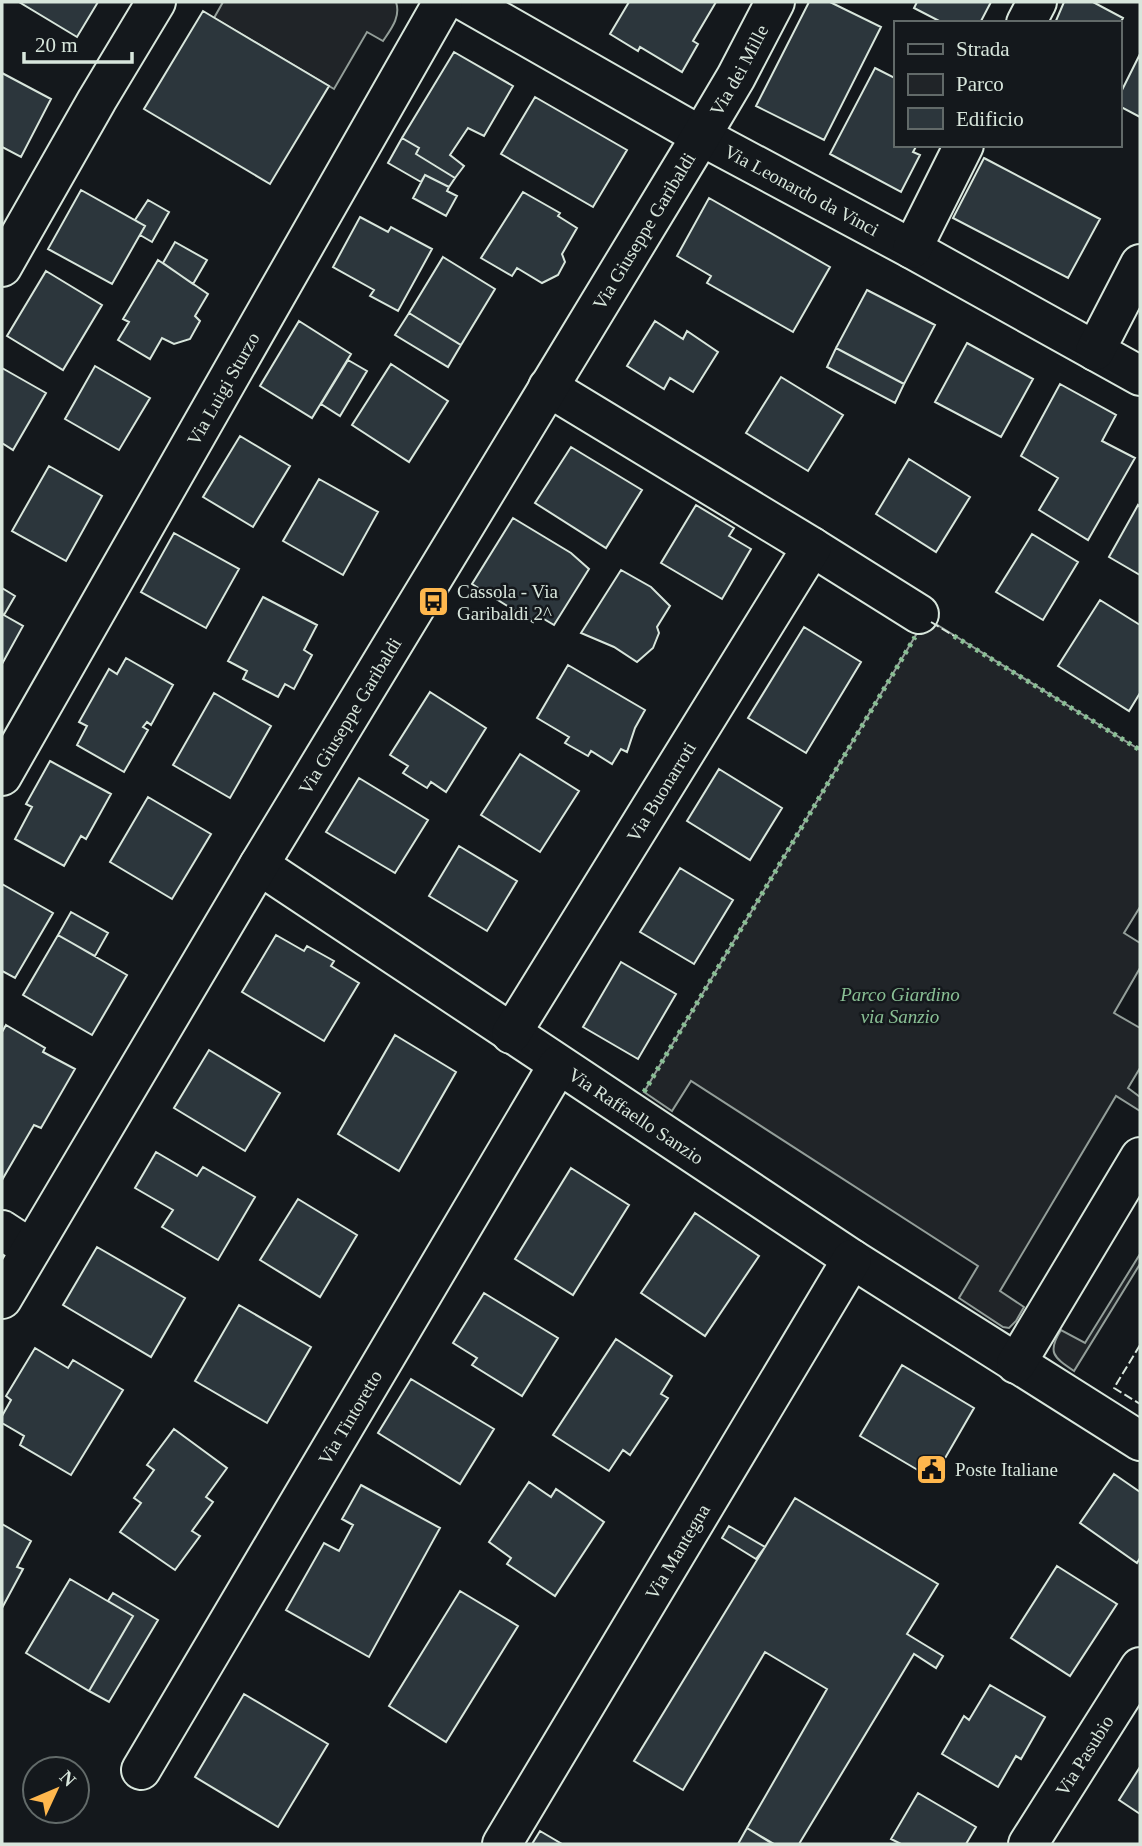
<svg xmlns="http://www.w3.org/2000/svg" width="1142" height="1846" viewBox="0 0 1142 1846" font-family="'Times New Roman',serif">
	<rect width="100%" height="100%" fill="#14181c"/>
	<!-- green -->
	<path fill="#202428" stroke="#939e99" stroke-width="2" d="M 223,2 L 396,2 C 401,17 391,29 383,41 L 367,32 L 334,89 L 214,18 Z
		M 926,618 L 1140,750 L 1140,907 L 1124,933 L 1140,943 L 1140,968 L 1114,1013 L 1140,1028 L 1140,1068 L 1128,1088 L 1140,1097 L 1140,1111 L 1116,1096 L 1000,1291 L 1024,1307 L 1016,1321 L 1009,1328 L 1003,1327 L 959,1298 L 978,1266 L 691,1081 L 672,1111 L 644,1092 Z
		M 1140,1254 L 1140,1264 L 1074,1371 C 1053,1357 1047,1352 1061,1330 L 1085,1343 Z"/>
	<!-- building -->
	<path fill="#2c363c" stroke="#d8e6dc" stroke-width="2" d="M 19,2 L 98,2 L 77,37 Z
		M 629,2 L 716,2 L 693,41 L 698,44 L 682,72 L 640,47 L 638,51 L 610,34 Z
		M 809,2 L 830,2 L 881,27 L 824,140 L 756,106 Z
		M 917,2 L 991,2 L 980,23 L 943,23 L 914,8 Z
		M 1064,2 L 1093,2 L 1123,18 L 1119,26 L 1119,23 L 1055,23 Z
		M 203,11 L 329,86 L 270,184 L 144,109 Z
		M 454,52 L 513,86 L 484,136 L 468,128 L 450,155 L 464,166 L 455,178 L 416,154 L 419,148 L 402,138 Z
		M 1140,54 L 1140,117 L 1119,106 L 1119,96 Z
		M 875,68 L 895,78 L 895,145 L 917,145 L 913,152 L 920,155 L 901,192 L 830,154 Z
		M 2,73 L 51,99 L 21,157 L 2,147 Z
		M 535,97 L 627,150 L 593,207 L 501,154 Z
		M 402,138 L 419,148 L 416,154 L 455,178 L 449,187 L 425,175 L 421,182 L 388,163 Z
		M 984,158 L 1100,219 L 1068,278 L 953,218 Z
		M 425,175 L 449,187 L 447,191 L 457,196 L 446,216 L 413,198 Z
		M 81,190 L 145,226 L 112,284 L 48,249 Z
		M 523,192 L 560,213 L 558,216 L 577,228 L 562,254 L 565,262 L 558,275 L 542,283 L 517,268 L 512,276 L 481,258 Z
		M 709,198 L 830,267 L 793,332 L 707,283 L 711,276 L 677,256 Z
		M 148,200 L 169,212 L 152,242 L 140,235 L 145,226 L 135,220 Z
		M 360,217 L 388,232 L 391,227 L 432,249 L 398,311 L 370,296 L 374,290 L 333,267 Z
		M 175,242 L 207,260 L 193,284 L 163,263 Z
		M 443,257 L 495,289 L 461,345 L 409,313 Z
		M 158,260 L 208,294 L 195,316 L 200,321 L 190,339 L 174,344 L 162,338 L 150,359 L 118,340 L 129,322 L 123,319 Z
		M 46,271 L 102,305 L 63,370 L 7,336 Z
		M 867,290 L 935,325 L 904,384 L 836,348 Z
		M 409,313 L 461,345 L 448,367 L 395,335 Z
		M 299,321 L 351,354 L 312,418 L 260,386 Z
		M 655,321 L 683,339 L 687,331 L 718,352 L 693,392 L 670,378 L 664,389 L 627,366 Z
		M 967,343 L 1033,379 L 1001,437 L 935,402 Z
		M 836,348 L 904,384 L 895,403 L 827,367 Z
		M 348,360 L 367,371 L 340,416 L 321,404 Z
		M 391,364 L 448,401 L 409,462 L 352,425 Z
		M 95,366 L 150,398 L 119,450 L 65,419 Z
		M 2,368 L 46,393 L 13,450 L 2,443 Z
		M 781,377 L 843,415 L 808,471 L 746,433 Z
		M 1060,384 L 1116,415 L 1102,441 L 1135,458 L 1088,540 L 1039,510 L 1058,478 L 1021,456 Z
		M 240,436 L 290,466 L 253,527 L 203,497 Z
		M 571,447 L 642,490 L 606,548 L 535,503 Z
		M 909,459 L 970,497 L 936,552 L 876,514 Z
		M 49,466 L 102,496 L 66,561 L 12,531 Z
		M 319,479 L 378,512 L 343,575 L 283,541 Z
		M 696,505 L 734,528 L 729,536 L 751,549 L 722,599 L 661,563 Z
		M 1138,505 L 1140,507 L 1140,575 L 1109,557 Z
		M 513,518 L 571,553 L 589,569 L 554,625 L 537,615 L 533,622 L 472,584 Z
		M 174,533 L 239,569 L 206,628 L 141,592 Z
		M 1032,534 L 1078,562 L 1043,620 L 996,592 Z
		M 621,570 L 651,587 L 670,606 L 657,627 L 659,633 L 653,648 L 637,662 L 614,647 L 581,633 Z
		M 2,588 L 15,596 L 4,615 L 2,614 Z
		M 263,597 L 317,625 L 304,650 L 312,655 L 294,689 L 285,684 L 278,697 L 243,679 L 247,671 L 228,661 Z
		M 1100,600 L 1140,625 L 1140,693 L 1129,711 L 1058,666 Z
		M 2,614 L 23,626 L 2,664 Z
		M 804,627 L 861,662 L 806,753 L 748,718 Z
		M 126,658 L 173,685 L 151,725 L 147,722 L 143,727 L 148,730 L 124,772 L 77,745 L 87,726 L 79,722 L 109,669 L 117,674 Z
		M 568,665 L 645,710 L 635,728 L 627,752 L 621,749 L 612,764 L 591,751 L 588,756 L 565,743 L 569,737 L 537,718 Z
		M 430,692 L 486,728 L 446,792 L 431,782 L 427,788 L 403,773 L 408,766 L 390,755 Z
		M 214,693 L 271,726 L 230,798 L 173,765 Z
		M 520,754 L 579,791 L 540,852 L 481,815 Z
		M 50,761 L 111,794 L 86,839 L 81,836 L 64,866 L 15,839 L 32,807 L 26,804 Z
		M 719,769 L 782,808 L 750,860 L 687,821 Z
		M 359,778 L 428,820 L 395,873 L 326,832 Z
		M 148,797 L 211,834 L 172,899 L 110,862 Z
		M 459,846 L 517,881 L 487,931 L 429,896 Z
		M 680,868 L 733,900 L 694,964 L 640,932 Z
		M 2,884 L 53,913 L 15,978 L 2,971 Z
		M 71,912 L 108,933 L 95,956 L 58,935 Z
		M 58,935 L 127,975 L 92,1035 L 23,995 Z
		M 276,935 L 304,951 L 307,946 L 334,961 L 331,966 L 359,983 L 324,1041 L 242,992 Z
		M 621,962 L 676,994 L 638,1059 L 583,1027 Z
		M 6,1025 L 45,1048 L 43,1052 L 75,1069 L 41,1128 L 34,1125 L 2,1180 L 2,1032 Z
		M 395,1035 L 456,1072 L 399,1171 L 338,1134 Z
		M 209,1050 L 280,1093 L 245,1151 L 174,1108 Z
		M 156,1152 L 197,1176 L 203,1167 L 255,1197 L 218,1260 L 162,1227 L 173,1210 L 135,1188 Z
		M 571,1168 L 629,1205 L 573,1295 L 515,1259 Z
		M 298,1199 L 357,1235 L 320,1297 L 260,1260 Z
		M 695,1213 L 759,1256 L 705,1336 L 641,1293 Z
		M 97,1247 L 185,1298 L 151,1357 L 63,1305 Z
		M 484,1293 L 558,1338 L 522,1396 L 472,1365 L 477,1358 L 453,1343 Z
		M 239,1305 L 311,1347 L 267,1423 L 195,1381 Z
		M 616,1339 L 672,1376 L 661,1394 L 668,1398 L 630,1455 L 623,1450 L 609,1471 L 553,1435 Z
		M 35,1348 L 68,1368 L 73,1360 L 123,1390 L 71,1475 L 20,1445 L 24,1436 L 2,1423 L 2,1416 L 11,1400 L 6,1396 Z
		M 902,1365 L 974,1408 L 933,1479 L 860,1436 Z
		M 411,1379 L 494,1429 L 460,1484 L 378,1433 Z
		M 174,1429 L 227,1468 L 206,1497 L 213,1502 L 192,1531 L 200,1536 L 175,1570 L 120,1532 L 141,1503 L 134,1498 L 154,1470 L 147,1465 Z
		M 1114,1474 L 1140,1492 L 1140,1558 L 1137,1563 L 1080,1523 Z
		M 529,1482 L 551,1497 L 556,1489 L 604,1522 L 555,1596 L 507,1564 L 511,1558 L 489,1542 Z
		M 361,1485 L 440,1528 L 369,1657 L 286,1610 L 324,1543 L 339,1551 L 353,1525 L 342,1519 Z
		M 795,1498 L 938,1584 L 907,1634 L 943,1656 L 936,1668 L 914,1654 L 799,1844 L 773,1844 L 747,1828 L 827,1689 L 765,1652 L 683,1790 L 634,1761 Z
		M 2,1524 L 31,1541 L 17,1567 L 23,1569 L 2,1608 Z
		M 729,1526 L 765,1547 L 756,1559 L 722,1538 Z
		M 1057,1566 L 1117,1604 L 1070,1676 L 1011,1638 Z
		M 70,1579 L 133,1616 L 89,1691 L 26,1653 Z
		M 460,1591 L 518,1626 L 446,1742 L 389,1706 Z
		M 113,1593 L 158,1620 L 109,1702 L 89,1691 L 133,1616 L 108,1601 Z
		M 990,1685 L 1045,1717 L 1021,1759 L 1016,1756 L 998,1787 L 942,1754 L 964,1716 L 969,1720 Z
		M 244,1694 L 328,1744 L 278,1827 L 195,1777 Z
		M 1140,1767 L 1140,1814 L 1119,1800 Z
		M 918,1793 L 976,1827 L 966,1844 L 901,1844 L 891,1839 Z
		M 747,1828 L 774,1844 L 738,1844 Z
		M 540,1831 L 562,1844 L 532,1844 Z"/>
	<g fill="none" stroke-linecap="round" stroke-linejoin="round">
		<defs>
			<g id="minor">
				<path id="s1" d="M 466,2 L 701,136 L 912,249 L 1140,376"/>
				<path d="M 1026,23 L 1037,2"/>
				<path d="M 912,249 L 964,145"/>
				<path d="M 2,267 L 97,100 L 156,2"/>
				<path d="M 1095,351 L 1140,264"/>
				<path d="M 812,547 L 919,614"/>
				<path id="s2" d="M 2,776 L 443,2"/>
				<path id="s3" d="M 259,865 L 852,1259 L 1140,1441"/>
				<path id="s4" d="M 511,1034 L 812,547 L 548,387"/>
				<path d="M 2,1230 L 31,1249"/>
				<path id="s5" d="M 2,1299 L 259,865 L 701,136 L 736,77 L 775,2"/>
				<path d="M 1016,1364 L 1140,1157"/>
				<path id="s6" d="M 141,1770 L 558,1065"/>
				<path id="s7" d="M 502,1844 L 852,1259"/>
				<path id="s8" d="M 1028,1844 L 1140,1667"/>
			</g>
		</defs>
		<!-- minor casing -->
		<use href="#minor" stroke="#d8e6dc" stroke-width="42"/>
		<!-- minor -->
		<use href="#minor" stroke="#14181c" stroke-width="38"/>
		<!-- hedge -->
		<path stroke="#8ac095" stroke-width="5" stroke-dasharray="3.5 5" stroke-linecap="butt" d="M 954,636 L 1140,750
			M 644,1092 L 915,637"/>
		<!-- fence -->
		<path stroke="#d8e6dc" stroke-width="2" stroke-dasharray="9 3.5" stroke-linecap="butt" d="M 931,622 L 954,636
			M 1140,1345 L 1114,1388 L 1140,1404"/>
	</g>
	<!-- icons -->
	<defs>
		<symbol id="bus-square" viewBox="-11 -11 22 22"><rect x="-9" y="-9" width="18" height="18" rx="4" fill="#ffb74d" stroke="#14181c"/><path d="M-5-6H5V4H4V6H2V4H-2V6H-4V4H-5ZM-3.5-4V0h7V-4ZM-3.5 1.2v1.5H-2V1.2ZM2 1.2v1.5H3.5V1.2Z" fill="#111"/></symbol>
		<symbol id="civic-square" viewBox="-11 -11 22 22"><rect x="-9" y="-9" width="18" height="18" rx="4" fill="#ffb74d" stroke="#14181c"/><path d="M-.6-6.5H3V-4.5H.6V-3L4-1V1h2V6H-6V1h2V-1L-.6-3ZM-1.2 2.5V6h2.4V2.5Z" fill="#111"/></symbol>
	</defs>
	<g fill-rule="evenodd">
		<use href="#bus-square" x="416" y="584" width="35" height="35"/>
		<use href="#civic-square" x="914" y="1452" width="35" height="35"/>
	</g>
	<g text-anchor="middle" stroke-width="5" stroke-linejoin="round" paint-order="stroke">
		<!-- street labels -->
		<g font-size="19" fill="#d8e6dc" stroke="#14181c">
			<text dy="7" stroke="none"><textPath href="#s5" startOffset="1433">Via dei Mille</textPath></text>
			<text dy="7" stroke="none"><textPath href="#s1" startOffset="385">Via Leonardo da Vinci</textPath></text>
			<text dy="7" stroke="none"><textPath href="#s5" startOffset="1246">Via Giuseppe Garibaldi</textPath></text>
			<text dy="7" stroke="none"><textPath href="#s2" startOffset="446">Via Luigi Sturzo</textPath></text>
			<text dy="7" stroke="none"><textPath href="#s5" startOffset="679">Via Giuseppe Garibaldi</textPath></text>
			<text dy="7" stroke="none"><textPath href="#s4" startOffset="285">Via Buonarroti</textPath></text>
			<text dy="7" stroke="none"><textPath href="#s3" startOffset="453">Via Raffaello Sanzio</textPath></text>
			<text dy="7" stroke="none"><textPath href="#s6" startOffset="410">Via Tintoretto</textPath></text>
			<text dy="7" stroke="none"><textPath href="#s7" startOffset="341">Via Mantegna</textPath></text>
			<text dy="7" stroke="none"><textPath href="#s8" startOffset="105">Via Pasubio</textPath></text>
		</g>
		<!-- poi labels -->
		<g font-size="19" fill="#d8e6dc" stroke="#14181c" text-anchor="start">
			<text x="457" y="598">Cassola - Via<tspan x="457" dy="22">Garibaldi 2^</tspan></text>
			<text x="955" y="1476">Poste Italiane</text>
		</g>
		<!-- park labels -->
		<g font-size="19" font-style="italic" fill="#8ac095" stroke="#14181c">
			<text x="900" y="1001">Parco Giardino<tspan x="900" dy="22">via Sanzio</tspan></text>
		</g>
	</g>
	<!-- border -->
	<rect width="1142" height="1846" fill="none" stroke="#d8e6dc" stroke-width="7"/>
	<!-- legend -->
	<rect x="894" y="21" width="228" height="126" fill="#14181c" stroke="#626a69" stroke-width="2"/>
	<rect x="908" y="44" width="35" height="10" fill="#14181c" stroke="#626a69" stroke-width="2"/>
	<text x="956" y="56" font-size="21" fill="#d8e6dc">Strada</text>
	<rect x="908" y="74" width="35" height="21" fill="#202428" stroke="#626a69" stroke-width="2"/>
	<text x="956" y="91" font-size="21" fill="#d8e6dc">Parco</text>
	<rect x="908" y="108" width="35" height="21" fill="#2c363c" stroke="#626a69" stroke-width="2"/>
	<text x="956" y="126" font-size="21" fill="#d8e6dc">Edificio</text>
	<!-- north arrow -->
	<g transform="translate(56 1790) rotate(46)"><circle r="33" fill="#14181c" stroke="#626a69" stroke-width="2"/>
	<path d="M0-5L12 26L0 18L-12 26Z" fill="#ffb74d"/>
	<text y="-10" font-size="19" font-weight="bold" text-anchor="middle" fill="#d8e6dc">N</text>
	</g>
	<!-- scale -->
	<path d="M24 52v10h108v-10" fill="none" stroke="#d8e6dc" stroke-width="3.5"/>
	<text x="35" y="52" font-size="21" fill="#d8e6dc" stroke="#14181c" stroke-width="5" paint-order="stroke">20 m</text>
</svg>
